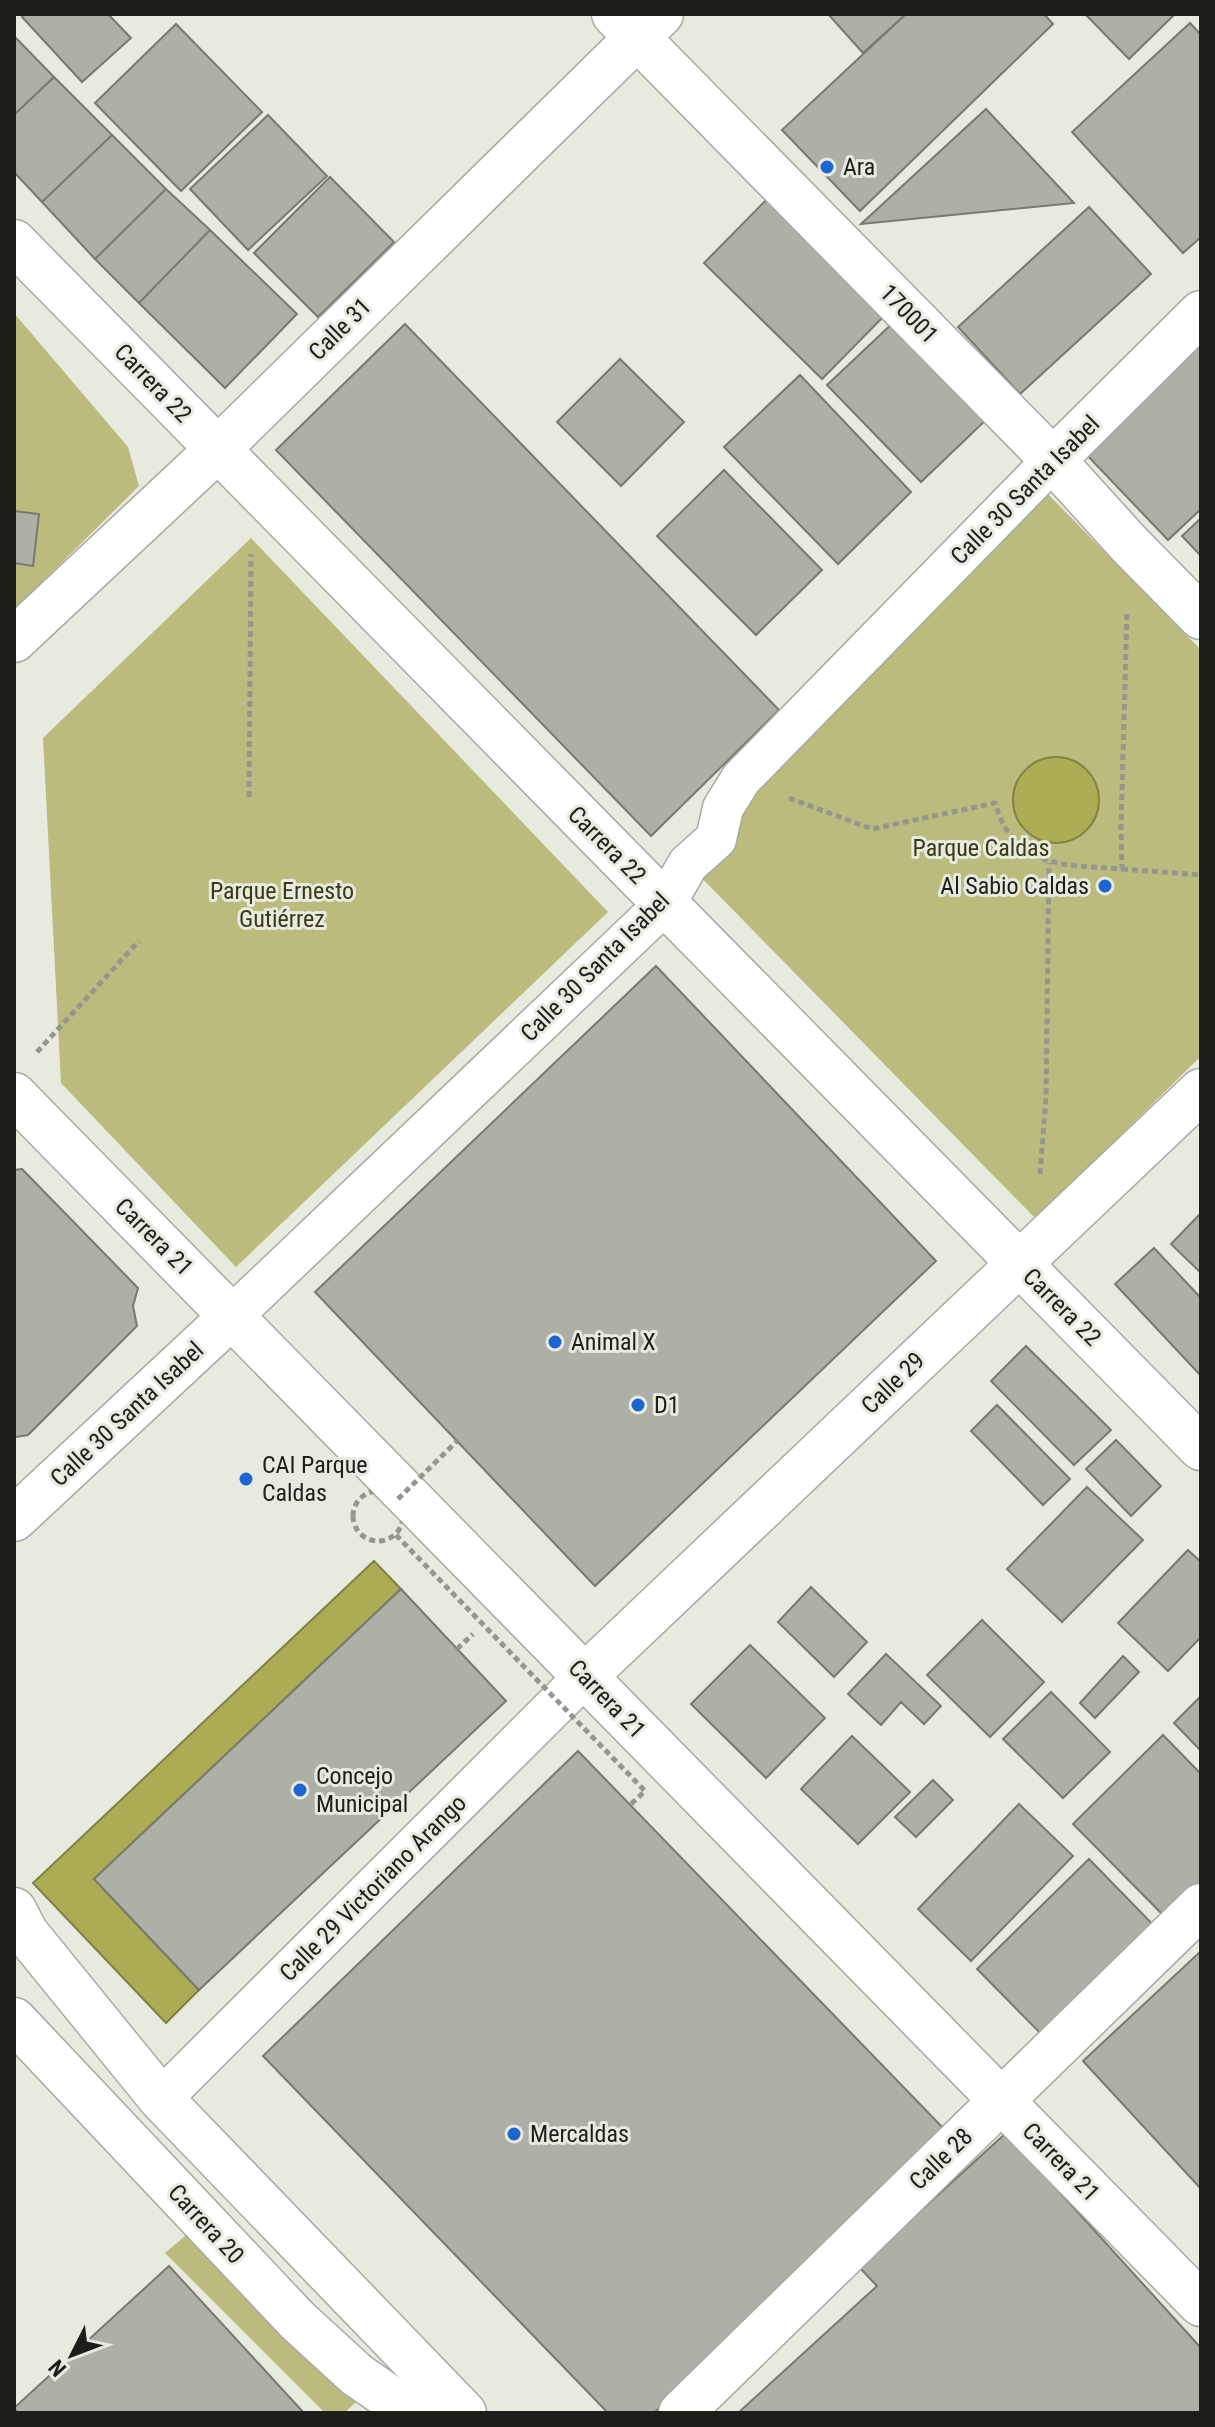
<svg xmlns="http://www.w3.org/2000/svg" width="1215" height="2427" viewBox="0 0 1215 2427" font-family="'Roboto Condensed',sans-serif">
	<rect width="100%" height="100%" fill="#e8e9df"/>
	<!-- green -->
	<path fill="#babb7c" d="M 14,313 L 128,447 L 139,486 L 14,610 Z
		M 1034,480 L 1201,650 L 1201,1056 L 1036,1219 L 688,864 L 723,808 Z
		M 251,538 L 608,912 L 236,1267 L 61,1083 L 43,738 Z
		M 211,2214 L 377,2383 L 344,2413 L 325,2413 L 165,2253 Z"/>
	<!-- water -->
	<path fill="#acac55" stroke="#818143" stroke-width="2" d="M1013 800a43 43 0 1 1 86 0a43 43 0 1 1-86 0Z
		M 374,1561 L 401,1589 L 94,1879 L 199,1990 L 166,2023 L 33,1883 Z"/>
	<!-- building -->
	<path fill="#aeafa6" stroke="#797971" stroke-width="2" d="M 25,14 L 108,14 L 131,38 L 82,82 L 22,17 Z
		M 828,14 L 906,14 L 863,53 Z
		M 906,14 L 1044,14 L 1053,24 L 860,211 L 782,130 Z
		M 1085,14 L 1175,14 L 1129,59 Z
		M 1190,23 L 1201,35 L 1201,237 L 1183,253 L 1072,132 Z
		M 176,24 L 262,112 L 181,191 L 95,103 Z
		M 14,36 L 54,77 L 14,115 Z
		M 54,77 L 112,135 L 42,202 L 14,172 L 14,115 Z
		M 986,109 L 1074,203 L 861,224 Z
		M 268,115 L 327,176 L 248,250 L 190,189 Z
		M 112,135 L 166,189 L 95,259 L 42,202 Z
		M 330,177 L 394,242 L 318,317 L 254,253 Z
		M 166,189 L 210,230 L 139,303 L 95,259 Z
		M 771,195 L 888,312 L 822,379 L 704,263 Z
		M 1089,207 L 1151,274 L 1020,394 L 958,327 Z
		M 210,230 L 297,314 L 225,388 L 139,303 Z
		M 896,320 L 989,417 L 921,482 L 827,385 Z
		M 405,324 L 779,710 L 651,836 L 276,450 Z
		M 1201,340 L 1201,509 L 1168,540 L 1084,452 Z
		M 620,359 L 684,422 L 621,486 L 557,422 Z
		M 800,375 L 911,492 L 838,564 L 724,447 Z
		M 724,470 L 822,570 L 756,635 L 657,536 Z
		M 14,511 L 39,514 L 33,566 L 14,563 Z
		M 1201,518 L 1201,556 L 1182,536 Z
		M 656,966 L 936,1261 L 595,1586 L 315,1292 Z
		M 22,1169 L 138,1288 L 133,1306 L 137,1326 L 28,1435 L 16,1437 L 14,1435 L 14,1170 Z
		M 1201,1213 L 1201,1273 L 1171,1244 Z
		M 1154,1248 L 1201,1298 L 1201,1376 L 1115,1284 Z
		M 1026,1346 L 1111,1430 L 1074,1465 L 991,1381 Z
		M 997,1405 L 1070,1479 L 1043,1505 L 971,1431 Z
		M 1116,1440 L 1161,1486 L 1131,1516 L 1086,1469 Z
		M 1087,1487 L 1143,1540 L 1062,1622 L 1007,1569 Z
		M 1188,1550 L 1201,1562 L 1201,1637 L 1168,1671 L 1118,1623 Z
		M 811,1587 L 867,1642 L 834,1677 L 778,1622 Z
		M 401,1589 L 506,1701 L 199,1990 L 94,1879 Z
		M 982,1620 L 1044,1682 L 990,1737 L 927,1675 Z
		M 750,1645 L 825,1718 L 766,1778 L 691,1704 Z
		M 886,1654 L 941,1706 L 924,1724 L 901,1702 L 881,1725 L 848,1694 Z
		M 1123,1656 L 1139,1672 L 1095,1718 L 1080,1703 Z
		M 1051,1692 L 1110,1752 L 1063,1798 L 1003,1739 Z
		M 1201,1696 L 1201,1751 L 1174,1723 Z
		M 1163,1735 L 1201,1774 L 1201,1883 L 1166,1918 L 1073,1824 Z
		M 852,1736 L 910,1792 L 858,1844 L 801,1789 Z
		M 578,1751 L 946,2131 L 654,2413 L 608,2413 L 263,2056 Z
		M 933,1780 L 953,1800 L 916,1837 L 895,1817 Z
		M 1019,1804 L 1073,1856 L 971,1961 L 918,1909 Z
		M 1089,1859 L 1165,1937 L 1053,2046 L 977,1969 Z
		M 1201,1951 L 1201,2189 L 1083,2061 Z
		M 1006,2133 L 1201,2348 L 1201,2413 L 738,2413 L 877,2286 L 859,2267 Z
		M 169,2266 L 304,2413 L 18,2413 L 14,2408 Z"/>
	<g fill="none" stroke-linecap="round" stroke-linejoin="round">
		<defs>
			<path id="pedestrian" d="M 232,1316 L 665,904 L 688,864 L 716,839 L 723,808 L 741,779 L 1053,460
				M 161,2099 L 585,1676"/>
			<path id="minor" d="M 614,14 L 1053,460 L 1129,544 L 1201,617
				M 1053,460 L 1201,313
				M 14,640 L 218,449 L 661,14
				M 14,1519 L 232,1316
				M 585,1676 L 1201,1091
				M 681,2413 L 1201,1906"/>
			<path id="secondary" d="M 14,242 L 1201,1448
				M 14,1095 L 1201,2304
				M 14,2020 L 297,2320 L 357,2375 L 412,2413"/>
			<path id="primary" d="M 14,1910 L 26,1933 L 161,2099 L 464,2413"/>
		</defs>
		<!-- pedestrian casing -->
		<use href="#pedestrian" stroke="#a8a9a0" stroke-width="43"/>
		<!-- minor casing -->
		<use href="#minor" stroke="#a8a9a0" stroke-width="47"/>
		<!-- secondary casing -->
		<use href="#secondary" stroke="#a8a9a0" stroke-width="47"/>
		<!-- primary casing -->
		<use href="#primary" stroke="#a8a9a0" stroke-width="47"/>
		<!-- path -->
		<path stroke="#96968f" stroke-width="5" stroke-dasharray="6 4" stroke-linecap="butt" d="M 249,797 L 251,554
			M 789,798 L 872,829 L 995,803 C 1014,869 1065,865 1122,869 L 1121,826 L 1127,613
			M 1122,869 L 1201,875
			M 37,1052 L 139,941
			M 1040,1174 L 1046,1097 L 1049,863
			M353 1516a25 25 0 1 1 50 0a25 25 0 1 1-50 0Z
			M 457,1649 L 473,1634"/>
		<!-- pedestrian -->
		<use href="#pedestrian" stroke="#fff" stroke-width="40"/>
		<!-- minor -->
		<use href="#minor" stroke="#fff" stroke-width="44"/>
		<!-- secondary -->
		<use href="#secondary" stroke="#fff" stroke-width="44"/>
		<!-- primary -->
		<use href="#primary" stroke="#fff" stroke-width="44"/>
		<!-- path-bridge -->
		<path stroke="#96968f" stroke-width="5" stroke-dasharray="6 4" stroke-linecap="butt" d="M 398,1499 L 457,1441
			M 396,1535 L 645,1791 L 630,1805"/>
	</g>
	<!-- markers -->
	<g fill="#1d65d0" stroke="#e8e9df" stroke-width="3">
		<circle cx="827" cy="167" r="8"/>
		<circle cx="1105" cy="886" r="8"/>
		<circle cx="555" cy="1342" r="8"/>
		<circle cx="638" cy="1405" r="8"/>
		<circle cx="246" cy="1479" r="8"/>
		<circle cx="300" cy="1790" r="8"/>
		<circle cx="514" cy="2134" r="8"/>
	</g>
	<g text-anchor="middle" stroke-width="6" stroke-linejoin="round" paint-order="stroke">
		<!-- poi labels -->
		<g font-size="24" fill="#1d1d1a" stroke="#e8e9df" text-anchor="start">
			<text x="843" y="175">Ara</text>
			<text x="1089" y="894" text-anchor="end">Al Sabio Caldas</text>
			<text x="571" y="1350">Animal X</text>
			<text x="654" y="1413">D1</text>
			<text x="262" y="1473">CAI Parque<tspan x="262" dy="28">Caldas</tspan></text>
			<text x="316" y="1784">Concejo<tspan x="316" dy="28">Municipal</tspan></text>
			<text x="530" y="2142">Mercaldas</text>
		</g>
		<!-- street labels -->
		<g font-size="24" fill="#1d1d1a" stroke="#e8e9df">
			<text transform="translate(909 314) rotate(46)" y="8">170001</text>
			<text transform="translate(340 329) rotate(-45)" y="8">Calle 31</text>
			<text transform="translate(153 383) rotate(46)" y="8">Carrera 22</text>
			<text transform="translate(1025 490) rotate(-45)" y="8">Calle 30 Santa Isabel</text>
			<text transform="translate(607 845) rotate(45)" y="8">Carrera 22</text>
			<text transform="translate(595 967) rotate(-45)" y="8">Calle 30 Santa Isabel</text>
			<text transform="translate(154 1237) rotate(45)" y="8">Carrera 21</text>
			<text transform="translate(1062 1307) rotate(45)" y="8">Carrera 22</text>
			<text transform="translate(893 1383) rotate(-44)" y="8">Calle 29</text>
			<text transform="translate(127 1414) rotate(-43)" y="8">Calle 30 Santa Isabel</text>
			<text transform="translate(607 1699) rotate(46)" y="8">Carrera 21</text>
			<text transform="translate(373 1888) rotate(-45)" y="8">Calle 29 Victoriano Arango</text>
			<text transform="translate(941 2159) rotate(-44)" y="8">Calle 28</text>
			<text transform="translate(1061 2162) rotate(46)" y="8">Carrera 21</text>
			<text transform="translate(206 2224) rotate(47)" y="8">Carrera 20</text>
		</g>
		<!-- park labels -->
		<g font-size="24" fill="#393914" stroke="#e8e9df">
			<text x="981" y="856">Parque Caldas</text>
			<text x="282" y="899">Parque Ernesto<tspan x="282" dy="28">Gutiérrez</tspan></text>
		</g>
	</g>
	<!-- border -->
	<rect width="1215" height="2427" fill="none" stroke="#1d1d1a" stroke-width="32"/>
	<!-- north arrow -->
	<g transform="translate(72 2355) rotate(228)" stroke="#e8e9df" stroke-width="6" paint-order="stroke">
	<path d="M0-6L14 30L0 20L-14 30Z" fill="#1d1d1a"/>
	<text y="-12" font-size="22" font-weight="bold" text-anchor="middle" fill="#1d1d1a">N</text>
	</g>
</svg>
